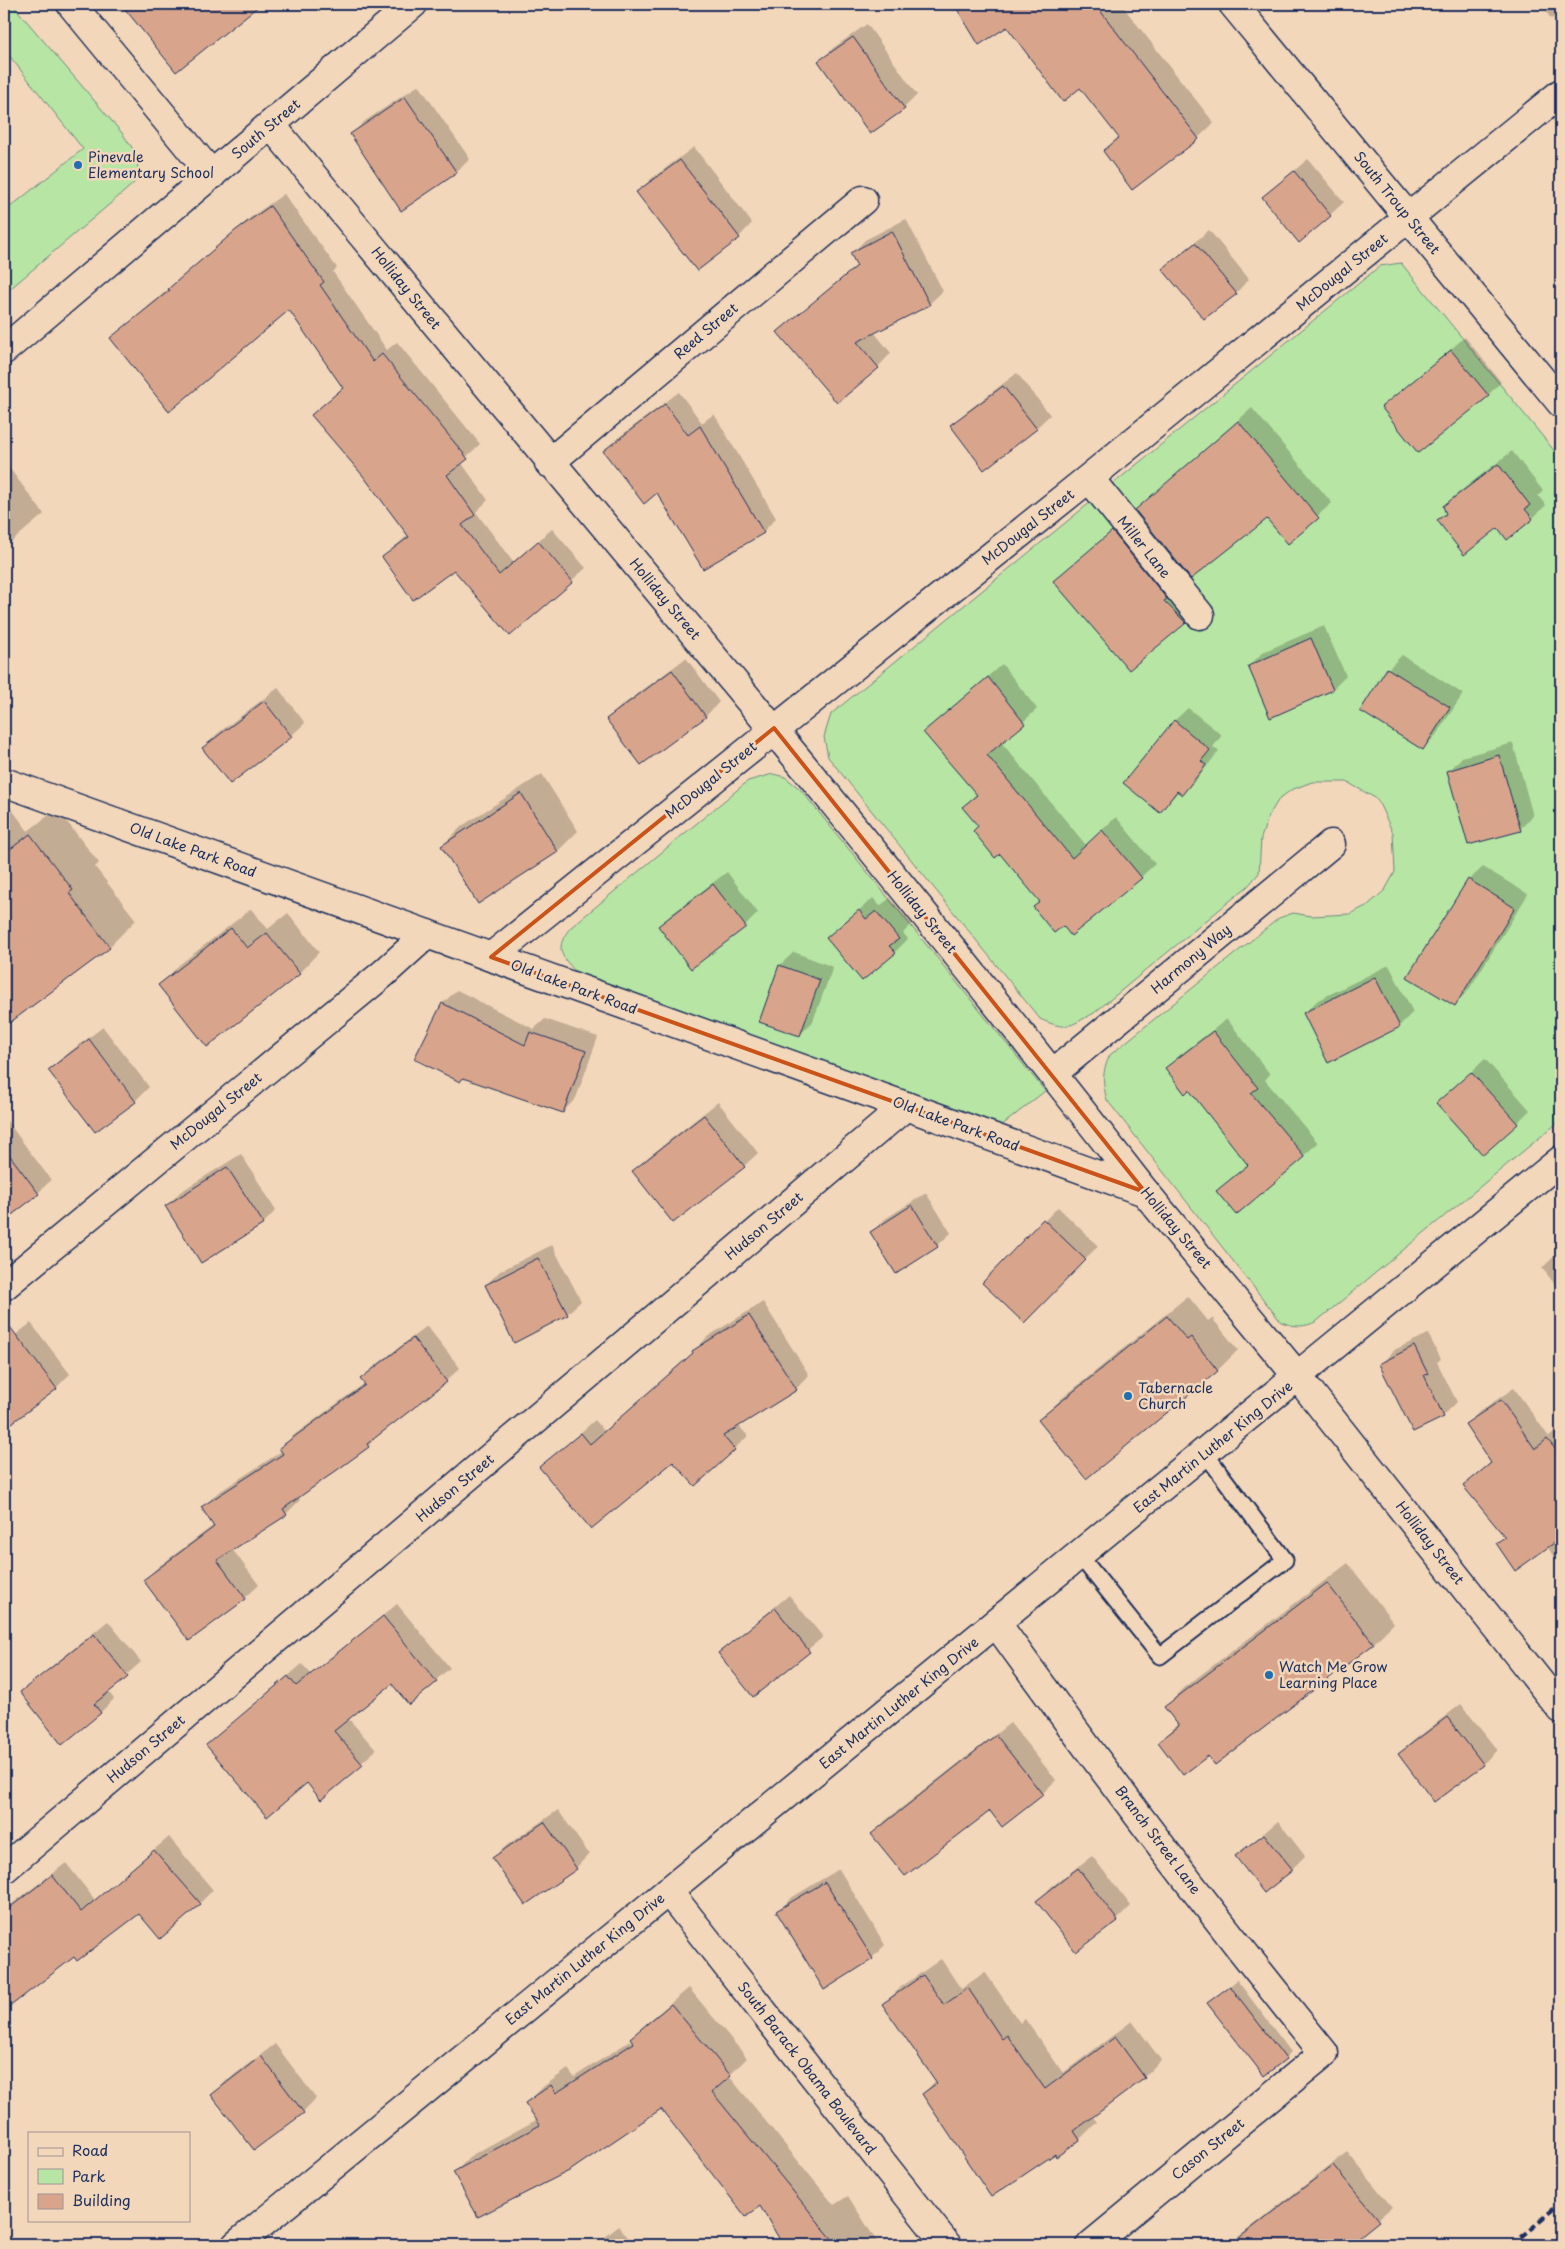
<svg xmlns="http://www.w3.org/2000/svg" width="1565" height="2249" viewBox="0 0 1565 2249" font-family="'Playpen Sans',sans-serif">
	<rect width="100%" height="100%" fill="#f3d7ba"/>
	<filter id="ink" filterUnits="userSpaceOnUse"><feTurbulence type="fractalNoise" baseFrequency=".02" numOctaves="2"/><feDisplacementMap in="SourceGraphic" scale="10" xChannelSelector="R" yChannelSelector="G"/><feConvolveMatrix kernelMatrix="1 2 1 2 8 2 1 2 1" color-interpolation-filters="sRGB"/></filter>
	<g filter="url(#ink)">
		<!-- green -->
		<path fill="#b7e5a3" stroke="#698a80" d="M 4,4 L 12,4 L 122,133 L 135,152 L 139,173 L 135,182 L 125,191 L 4,294 L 4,212 L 83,149 L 4,49 Z
			M 1401,263 L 1561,459 L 1561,1120 L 1317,1321 C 1304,1328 1295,1327 1281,1322 L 1107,1100 C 1102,1083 1102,1071 1110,1055 L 1279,918 L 1293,913 L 1311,916 L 1350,914 L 1368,905 L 1385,890 L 1395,872 L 1393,833 L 1377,799 L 1347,782 L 1312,782 L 1291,790 L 1279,799 L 1268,817 L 1261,838 L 1259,873 L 1248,886 L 1094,1013 C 1068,1027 1067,1031 1040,1019 L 828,757 L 824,737 L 831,714 L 1380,266 Z
			M 773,774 L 785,777 L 800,789 L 1045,1091 L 1001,1126 L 575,971 C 560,955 555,948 570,928 L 748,781 Z"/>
		<!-- shadow -->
		<path fill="#0003" d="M 142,4 L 258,4 L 177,70 L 132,15 Z
			M 955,4 L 1121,4 L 1214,123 L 1198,138 L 1104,151 L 1119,136 L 1081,87 L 1008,25 L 979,43 Z
			M 1541,4 L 1561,4 L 1561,13 L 1551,19 Z
			M 867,24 L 917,95 L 904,108 L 820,62 L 833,48 Z
			M 419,85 L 470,159 L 456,172 L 351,135 L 365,121 Z
			M 694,147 L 752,223 L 739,237 L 638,192 L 651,179 Z
			M 1308,159 L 1344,202 L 1330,215 L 1263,197 Z
			M 284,194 L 337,268 L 333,272 L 387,350 L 397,342 L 480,444 L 461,462 L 488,500 L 476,512 L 513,562 L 552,529 L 586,568 L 510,634 L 454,568 L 383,557 L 409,534 L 365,476 L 313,415 L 343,387 L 289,308 L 112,338 L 251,217 Z
			M 906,219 L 943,291 L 929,304 L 874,332 L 891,353 L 878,367 L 779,332 L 858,264 L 852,253 L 865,240 Z
			M 1209,230 L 1249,279 L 1236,293 L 1164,269 Z
			M 1465,337 L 1501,382 L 1488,395 L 1383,407 Z
			M 1017,373 L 1050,415 L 1036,428 L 952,426 L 966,412 Z
			M 679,392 L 702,423 L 714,414 L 776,518 L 763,532 L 658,491 L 605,451 L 618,438 Z
			M 1252,408 L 1332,503 L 1288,542 L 1267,517 L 1151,497 Z
			M 1512,451 L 1543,491 L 1538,496 L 1546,505 L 1533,518 L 1507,538 L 1499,527 L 1439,521 L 1447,512 L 1445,507 L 1458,493 Z
			M 4,461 L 44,514 L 4,548 Z
			M 1125,520 L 1197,610 L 1185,622 L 1055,581 Z
			M 1324,626 L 1346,676 L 1333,689 L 1249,666 L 1263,652 Z
			M 1402,655 L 1463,694 L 1436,735 L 1423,749 L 1362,710 L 1388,669 Z
			M 686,658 L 719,702 L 706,716 L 641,764 L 607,719 L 621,706 Z
			M 1002,664 L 1037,709 L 1001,742 L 1086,845 L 1116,817 L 1155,864 L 1141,877 L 1041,901 L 964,807 L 977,793 L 925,732 Z
			M 278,688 L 305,723 L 291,736 L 230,782 L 204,748 L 217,734 Z
			M 1188,708 L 1222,735 L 1213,747 L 1219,751 L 1196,780 L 1182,793 L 1179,791 L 1160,811 L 1174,721 Z
			M 1513,743 L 1533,816 L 1520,829 L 1449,771 L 1462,757 Z
			M 542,774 L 578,831 L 558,851 L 478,902 L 442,846 L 462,826 Z
			M 4,799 L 28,831 L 57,809 L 99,863 L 95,867 L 136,920 L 109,947 L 4,1026 Z
			M 1483,867 L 1528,894 L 1468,991 L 1454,1004 L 1469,880 Z
			M 727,872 L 758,913 L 745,926 L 659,926 L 673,913 Z
			M 873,898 L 880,906 L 890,898 L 912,924 L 903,933 L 908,939 L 895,952 L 827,938 Z
			M 251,909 L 268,929 L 288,913 L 319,952 L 299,973 L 207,1045 L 159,986 L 179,965 Z
			M 794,952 L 833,967 L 813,1021 L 800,1035 L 780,965 Z
			M 1389,965 L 1413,1012 L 1399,1026 L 1304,1013 L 1318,1000 Z
			M 457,990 L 534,1029 L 545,1019 L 598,1037 L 576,1098 L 563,1112 L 415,1058 L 443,1003 Z
			M 1227,1019 L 1270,1074 L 1265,1080 L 1318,1143 L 1237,1214 L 1218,1191 L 1249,1163 L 1189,1088 L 1167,1068 L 1180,1055 Z
			M 103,1027 L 149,1087 L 135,1101 L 96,1130 L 49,1070 L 63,1057 Z
			M 1485,1059 L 1530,1110 L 1517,1123 L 1438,1103 Z
			M 718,1102 L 758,1153 L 744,1166 L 634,1171 L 647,1158 Z
			M 4,1117 L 51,1180 L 38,1193 L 4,1219 Z
			M 241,1154 L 276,1210 L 263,1224 L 167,1206 L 180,1192 Z
			M 926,1193 L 951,1233 L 937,1246 L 872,1232 L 885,1219 Z
			M 1058,1207 L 1098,1246 L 1024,1321 L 984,1283 Z
			M 552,1245 L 581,1301 L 567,1314 L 486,1285 L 500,1271 Z
			M 1561,1250 L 1561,1292 L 1542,1268 Z
			M 1188,1296 L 1208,1321 L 1212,1318 L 1238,1350 L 1218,1370 L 1086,1477 L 1040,1420 L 1060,1400 Z
			M 763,1302 L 809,1375 L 796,1389 L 738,1425 L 748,1436 L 734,1449 L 673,1460 L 541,1467 L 595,1420 L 604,1431 L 694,1352 L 707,1337 Z
			M 31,1323 L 70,1374 L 56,1388 L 10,1423 L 4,1415 L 4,1344 Z
			M 427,1326 L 460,1368 L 446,1381 L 381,1431 L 368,1446 L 298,1497 L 300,1500 L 286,1514 L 232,1549 L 259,1585 L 245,1598 L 145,1580 L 158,1567 L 214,1525 L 203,1508 L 216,1494 L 282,1451 L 280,1449 L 294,1435 L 365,1383 L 362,1379 L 376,1365 Z
			M 1428,1334 L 1441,1359 L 1437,1362 L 1457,1402 L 1443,1416 L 1381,1364 L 1394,1350 Z
			M 1514,1388 L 1549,1437 L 1561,1427 L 1561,1562 L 1558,1564 L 1547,1546 L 1498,1544 L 1506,1535 L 1465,1486 L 1491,1462 L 1467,1424 L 1480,1411 Z
			M 1348,1563 L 1394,1623 L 1374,1643 L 1215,1764 L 1208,1754 L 1159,1743 L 1179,1723 L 1166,1707 L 1186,1686 Z
			M 789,1595 L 823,1637 L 753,1695 L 720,1653 Z
			M 397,1604 L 450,1668 L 409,1703 L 393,1682 L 348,1718 L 376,1750 L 321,1799 L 307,1782 L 208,1745 L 302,1664 L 311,1674 Z
			M 108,1621 L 141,1662 L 108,1691 L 114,1699 L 101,1712 L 22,1693 L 36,1679 Z
			M 1461,1704 L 1497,1750 L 1483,1764 L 1435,1801 L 1399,1754 L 1413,1741 Z
			M 1010,1723 L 1056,1780 L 1042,1794 L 990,1809 L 873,1834 L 886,1820 Z
			M 558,1810 L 589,1854 L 576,1868 L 493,1859 L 507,1845 Z
			M 1278,1821 L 1305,1856 L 1292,1869 L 1237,1856 Z
			M 169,1837 L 213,1890 L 200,1903 L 140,1913 L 74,1955 L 4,2009 L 4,1910 L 66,1863 L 95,1900 Z
			M 1092,1856 L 1131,1906 L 1117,1920 L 1076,1951 L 1038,1901 L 1051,1887 Z
			M 839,1869 L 885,1945 L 872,1958 L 778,1911 L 791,1898 Z
			M 941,1959 L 961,1989 L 985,1972 L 1020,2023 L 1025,2019 L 1063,2073 L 1132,2021 L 1161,2060 L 1144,2077 L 1092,2116 L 1097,2122 L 1080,2139 L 1057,2155 L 923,2094 L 936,2080 L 884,2004 L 901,1987 Z
			M 1237,1980 L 1291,2052 L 1285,2058 L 1209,2003 Z
			M 689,1988 L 747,2058 L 729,2076 L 834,2205 L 848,2196 L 879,2245 L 785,2245 L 760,2204 L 661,2107 L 455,2172 L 472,2155 L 538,2119 L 527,2103 L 544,2086 L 568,2069 L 574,2077 L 633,2039 L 632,2038 L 649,2021 Z
			M 275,2044 L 316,2098 L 303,2112 L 213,2095 L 226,2081 Z
			M 1347,2152 L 1392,2207 L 1347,2245 L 1332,2245 L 1325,2237 L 1315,2245 L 1228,2245 Z
			M 619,2226 L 634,2245 L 595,2245 Z"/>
		<!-- building -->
		<path fill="#d8a58c" stroke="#1b2f5e" d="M 121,4 L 261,4 L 176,72 Z
			M 954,4 L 1095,4 L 1199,139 L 1132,190 L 1103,151 L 1119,138 L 1080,88 L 1063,102 L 1007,27 L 979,45 Z
			M 853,37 L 905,109 L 870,134 L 818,61 Z
			M 405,97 L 457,173 L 401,211 L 350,134 Z
			M 680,160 L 740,238 L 697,271 L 636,192 Z
			M 1294,171 L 1331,216 L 1299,243 L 1262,197 Z
			M 270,206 L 324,282 L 320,285 L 373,362 L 382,354 L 468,459 L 447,475 L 475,515 L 462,525 L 499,575 L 538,541 L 573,582 L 510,636 L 454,570 L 413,600 L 382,557 L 409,537 L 364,477 L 311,415 L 343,388 L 289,310 L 169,412 L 110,338 L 170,290 L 168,289 L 236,230 Z
			M 892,231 L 930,305 L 857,342 L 879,368 L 837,403 L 777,332 L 857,266 L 850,253 Z
			M 1195,243 L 1237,294 L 1204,319 L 1162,269 Z
			M 1451,350 L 1489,396 L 1418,453 L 1381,407 Z
			M 1003,386 L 1037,429 L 984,470 L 950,425 Z
			M 665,404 L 688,435 L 700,426 L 764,533 L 703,569 L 657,493 L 644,504 L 603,451 Z
			M 1238,421 L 1319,518 L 1288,544 L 1267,519 L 1191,579 L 1135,510 Z
			M 1498,464 L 1530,505 L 1525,509 L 1533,519 L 1507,540 L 1498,528 L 1464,555 L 1437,520 L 1446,514 L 1443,506 Z
			M 1112,531 L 1167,599 L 1164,601 L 1186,623 L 1129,670 L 1053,581 Z
			M 1311,638 L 1333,690 L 1270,718 L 1248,666 Z
			M 1387,668 L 1450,707 L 1423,750 L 1360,711 Z
			M 672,670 L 706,717 L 641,765 L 606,719 Z
			M 988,677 L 1025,724 L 987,755 L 1072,858 L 1102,830 L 1142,878 L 1071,936 L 1063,926 L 1054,933 L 1033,907 L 1040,902 L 1000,854 L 995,858 L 973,831 L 978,826 L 962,807 L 977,795 L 923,732 Z
			M 264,701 L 292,737 L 230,784 L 202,748 Z
			M 1174,720 L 1210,750 L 1201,761 L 1206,765 L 1182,795 L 1177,791 L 1160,813 L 1123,783 Z
			M 1499,755 L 1521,831 L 1468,845 L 1447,771 Z
			M 521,793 L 558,852 L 478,904 L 441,846 Z
			M 30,834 L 73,890 L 69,893 L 110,948 L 4,1027 L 4,854 Z
			M 1468,879 L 1515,908 L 1455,1006 L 1407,977 Z
			M 713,884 L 746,927 L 691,969 L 658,926 Z
			M 859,910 L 866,919 L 876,911 L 899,939 L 889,946 L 896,953 L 862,981 L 826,938 Z
			M 231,928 L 247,948 L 267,933 L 300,974 L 207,1047 L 158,985 Z
			M 779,965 L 820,980 L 800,1036 L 759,1022 Z
			M 1375,977 L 1400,1027 L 1328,1063 L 1303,1013 Z
			M 442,1003 L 525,1045 L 530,1032 L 586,1051 L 563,1113 L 463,1078 L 460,1082 L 414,1059 Z
			M 1213,1031 L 1258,1088 L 1251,1093 L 1305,1157 L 1236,1215 L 1216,1191 L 1248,1165 L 1189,1090 L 1185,1094 L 1165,1068 Z
			M 89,1039 L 136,1102 L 95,1132 L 48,1070 Z
			M 1471,1072 L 1518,1124 L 1483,1155 L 1436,1103 Z
			M 704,1115 L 745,1167 L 673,1223 L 632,1171 Z
			M 4,1148 L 39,1194 L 4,1221 Z
			M 227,1167 L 264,1224 L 201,1263 L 165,1206 Z
			M 912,1205 L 938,1247 L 896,1274 L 870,1232 Z
			M 1043,1219 L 1086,1260 L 1024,1323 L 982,1283 Z
			M 538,1258 L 568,1315 L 514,1343 L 485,1285 Z
			M 749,1315 L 797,1390 L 723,1436 L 735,1450 L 695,1486 L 673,1462 L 591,1529 L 539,1467 L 581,1433 L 590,1444 L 693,1353 L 692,1351 Z
			M 1167,1316 L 1187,1340 L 1191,1337 L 1218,1371 L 1086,1479 L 1038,1420 Z
			M 4,1319 L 57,1389 L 4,1429 Z
			M 413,1338 L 447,1382 L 367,1444 L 369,1447 L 283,1509 L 287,1515 L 217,1560 L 246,1599 L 189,1641 L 143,1580 L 214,1527 L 201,1507 L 283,1454 L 279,1448 L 365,1385 L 360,1379 Z
			M 1414,1346 L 1428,1374 L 1424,1375 L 1444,1417 L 1413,1432 L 1379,1364 Z
			M 1501,1400 L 1535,1449 L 1547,1439 L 1561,1456 L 1561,1538 L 1515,1571 L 1496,1543 L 1505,1537 L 1463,1486 L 1491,1463 L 1465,1424 Z
			M 1327,1583 L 1374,1644 L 1215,1765 L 1208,1756 L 1183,1775 L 1158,1742 L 1179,1726 L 1164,1707 Z
			M 775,1608 L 810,1652 L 753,1697 L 718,1653 Z
			M 383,1616 L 437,1682 L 409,1705 L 392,1684 L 334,1731 L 363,1765 L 321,1800 L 307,1783 L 267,1817 L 206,1745 L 288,1676 L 296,1686 Z
			M 94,1634 L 128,1677 L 94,1704 L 101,1713 L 62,1745 L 20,1692 Z
			M 1447,1717 L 1484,1765 L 1434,1802 L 1398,1754 Z
			M 996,1735 L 1043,1795 L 1002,1827 L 990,1811 L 905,1876 L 871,1834 Z
			M 544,1822 L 577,1869 L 525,1905 L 492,1858 Z
			M 1264,1834 L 1293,1870 L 1264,1893 L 1235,1856 Z
			M 154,1850 L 201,1904 L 160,1939 L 139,1914 L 77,1961 L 74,1957 L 4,2011 L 4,1912 L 52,1875 L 81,1912 Z
			M 1078,1868 L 1118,1921 L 1076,1952 L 1036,1901 Z
			M 825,1882 L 873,1959 L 824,1990 L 776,1911 Z
			M 923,1975 L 944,2005 L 968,1988 L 1002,2039 L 1007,2035 L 1045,2089 L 1115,2037 L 1145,2078 L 1074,2131 L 1080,2140 L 1056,2157 L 1055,2154 L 991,2197 L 922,2094 L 937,2083 L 882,2004 Z
			M 1230,1986 L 1286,2059 L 1264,2076 L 1207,2003 Z
			M 671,2004 L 731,2076 L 712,2092 L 837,2245 L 783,2245 L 760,2206 L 746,2217 L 661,2109 L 571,2170 L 478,2217 L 453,2172 L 540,2125 L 525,2103 L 551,2085 L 556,2093 L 634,2043 L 630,2038 Z
			M 261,2056 L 304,2113 L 254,2150 L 211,2095 Z
			M 1333,2165 L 1379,2221 L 1349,2245 L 1230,2245 Z"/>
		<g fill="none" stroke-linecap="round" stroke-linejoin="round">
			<defs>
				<path id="lane" d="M 1080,1556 L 1160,1656 L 1285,1560 L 1205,1453"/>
				<path id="street" d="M 71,4 L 212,175
					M 1233,4 L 1561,403
					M 271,125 C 564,480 863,829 1145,1192
					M 4,350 L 413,4
					M 549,463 L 863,200
					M 1089,478 L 1200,615
					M 491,957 L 1089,478 L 1561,93
					M 1052,1074 L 1331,844
					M 4,1286 L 384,973 L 427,934
					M 1298,1377 L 1561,1709
					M 997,1624 C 1102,1770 1211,1914 1324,2053 L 1091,2245
					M 4,1869 L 906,1106
					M 668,1891 L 947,2245"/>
				<path id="secondary" d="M 4,782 L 1145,1192 L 1298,1377
					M 236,2245 L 1561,1160"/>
			</defs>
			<!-- lane casing -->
			<use href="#lane" stroke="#1b2f5e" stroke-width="19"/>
			<!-- street casing -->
			<use href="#street" stroke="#1b2f5e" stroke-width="31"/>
			<!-- secondary casing -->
			<use href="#secondary" stroke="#1b2f5e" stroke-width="31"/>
			<!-- lane -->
			<use href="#lane" stroke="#f3d7ba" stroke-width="15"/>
			<!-- street -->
			<use href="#street" stroke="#f3d7ba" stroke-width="28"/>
			<!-- secondary -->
			<use href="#secondary" stroke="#f3d7ba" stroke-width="28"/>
			<!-- rail -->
			<path stroke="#1b2f5e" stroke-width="4" stroke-dasharray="8 4" stroke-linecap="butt" d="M 1511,2245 L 1561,2204"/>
		</g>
	</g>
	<!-- marked area -->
	<path fill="none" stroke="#c95318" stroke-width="4" stroke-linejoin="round" d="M 774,728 L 1145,1192 L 491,957 Z"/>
	<!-- markers -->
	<g fill="#1f6fb2" stroke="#f3d7ba" stroke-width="2">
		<circle cx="78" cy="165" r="5"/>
		<circle cx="1128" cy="1396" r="5"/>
		<circle cx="1269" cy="1675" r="5"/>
	</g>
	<g text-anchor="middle" stroke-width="5" stroke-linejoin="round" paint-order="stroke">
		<!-- street labels -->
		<g font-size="14" fill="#1b2f5e" stroke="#f3d7ba">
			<text transform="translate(266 129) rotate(-40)" y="5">South Street</text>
			<text transform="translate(1397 203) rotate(51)" y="5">South Troup Street</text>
			<text transform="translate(1342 272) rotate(-39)" y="5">McDougal Street</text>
			<text transform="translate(406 288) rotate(51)" y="5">Holliday Street</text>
			<text transform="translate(706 331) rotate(-40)" y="5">Reed Street</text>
			<text transform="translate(1028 527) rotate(-38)" y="5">McDougal Street</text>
			<text transform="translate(1144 547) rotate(51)" y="5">Miller Lane</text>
			<text transform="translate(665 599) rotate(50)" y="5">Holliday Street</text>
			<text transform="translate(711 780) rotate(-39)" y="5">McDougal Street</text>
			<text transform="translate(193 850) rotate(20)" y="5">Old Lake Park Road</text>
			<text transform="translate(922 912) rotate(51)" y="5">Holliday Street</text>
			<text transform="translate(1191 959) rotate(-40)" y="5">Harmony Way</text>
			<text transform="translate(574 987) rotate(20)" y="5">Old Lake Park Road</text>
			<text transform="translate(216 1111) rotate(-39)" y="5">McDougal Street</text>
			<text transform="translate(956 1124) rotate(20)" y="5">Old Lake Park Road</text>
			<text transform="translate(764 1226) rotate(-40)" y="5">Hudson Street</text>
			<text transform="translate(1176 1228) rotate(50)" y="5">Holliday Street</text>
			<text transform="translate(1213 1447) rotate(-39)" y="5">East Martin Luther King Drive</text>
			<text transform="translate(455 1488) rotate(-40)" y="5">Hudson Street</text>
			<text transform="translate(1430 1543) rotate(52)" y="5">Holliday Street</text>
			<text transform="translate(899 1703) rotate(-39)" y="5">East Martin Luther King Drive</text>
			<text transform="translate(146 1749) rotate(-40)" y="5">Hudson Street</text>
			<text transform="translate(1158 1840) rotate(53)" y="5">Branch Street Lane</text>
			<text transform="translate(585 1959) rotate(-39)" y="5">East Martin Luther King Drive</text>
			<text transform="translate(807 2068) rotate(52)" y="5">South Barack Obama Boulevard</text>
			<text transform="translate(1208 2149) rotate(-39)" y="5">Cason Street</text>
		</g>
		<!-- poi labels -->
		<g font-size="14" fill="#1b2f5e" stroke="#f3d7ba" text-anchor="start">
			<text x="88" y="162">Pinevale<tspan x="88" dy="16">Elementary School</tspan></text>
			<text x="1138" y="1393">Tabernacle<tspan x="1138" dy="16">Church</tspan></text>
			<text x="1279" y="1672">Watch Me Grow<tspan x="1279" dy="16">Learning Place</tspan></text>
		</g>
	</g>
	<!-- margin -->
	<rect width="1565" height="2249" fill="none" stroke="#f3d7ba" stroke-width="20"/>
	<rect x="10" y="10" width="1545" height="2229" fill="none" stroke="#1b2f5e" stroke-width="2" filter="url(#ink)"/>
	<!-- legend -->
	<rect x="28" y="2132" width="162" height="90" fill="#f3d7ba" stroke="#9d9495"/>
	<rect x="38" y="2148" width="25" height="8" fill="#f3d7ba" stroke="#9d9495"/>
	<text x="72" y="2156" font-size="15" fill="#1b2f5e">Road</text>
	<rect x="38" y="2169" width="25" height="15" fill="#b7e5a3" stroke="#9d9495"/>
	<text x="72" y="2182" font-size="15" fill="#1b2f5e">Park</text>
	<rect x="38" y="2194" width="25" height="15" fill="#d8a58c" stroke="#9d9495"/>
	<text x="72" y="2206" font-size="15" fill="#1b2f5e">Building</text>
</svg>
